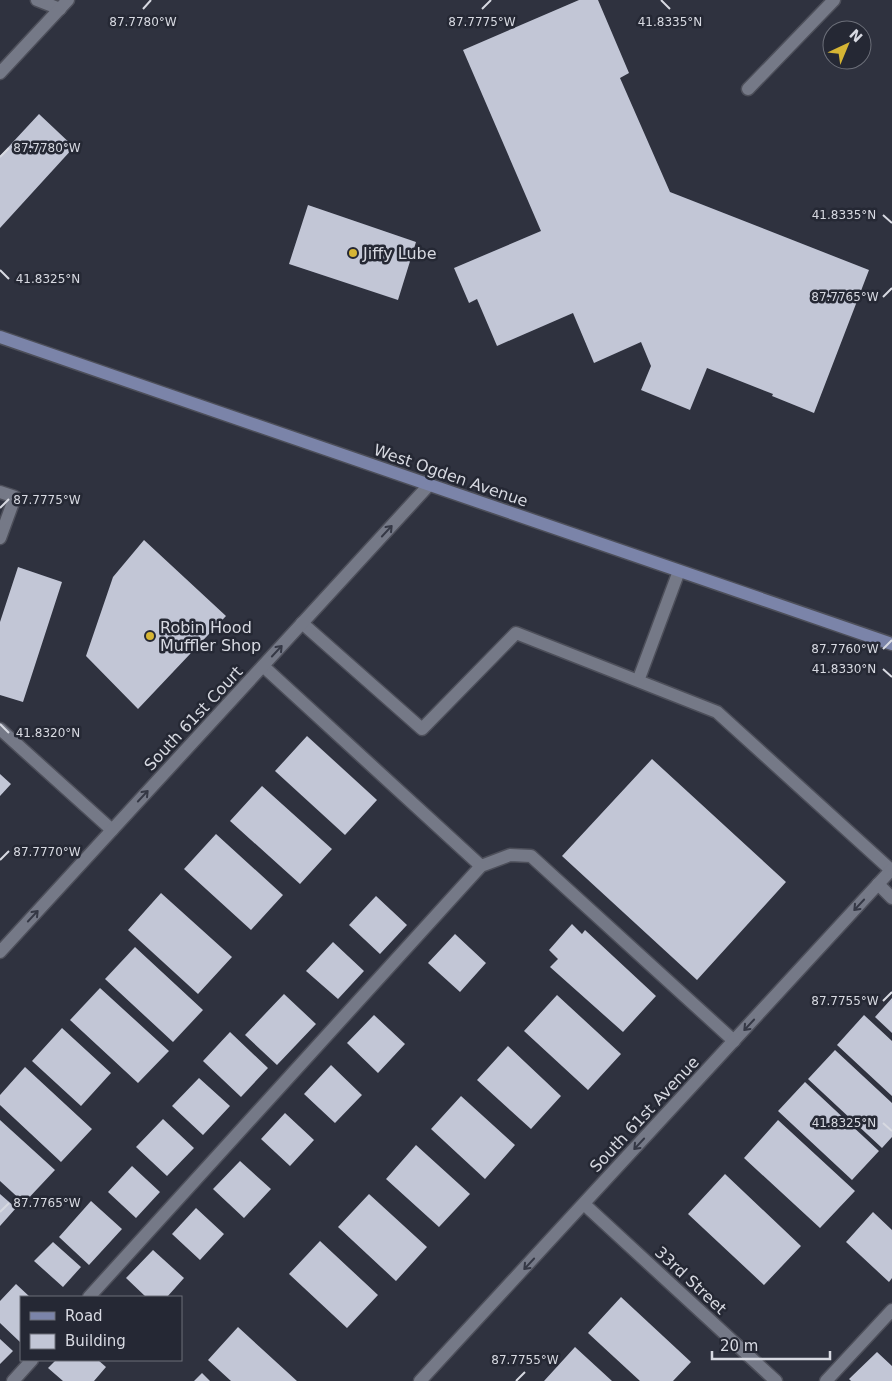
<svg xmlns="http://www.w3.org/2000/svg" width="892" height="1381" viewBox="0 0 892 1381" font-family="'DejaVu Sans',sans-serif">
	<rect width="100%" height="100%" fill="#2f323f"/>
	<!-- building -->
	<path fill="#c2c6d6" d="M 579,0 L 598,0 L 629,73 L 620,78 L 670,192 L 869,270 L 814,413 L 772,396 L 773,394 L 707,368 L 690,410 L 641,390 L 651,366 L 641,342 L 594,363 L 573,313 L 497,346 L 477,299 L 469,303 L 454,268 L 541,231 L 463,50 Z
		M 39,114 L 74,147 L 0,228 L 0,156 Z
		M 308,205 L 416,242 L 398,300 L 289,264 Z
		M 144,540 L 226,616 L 138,709 L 86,656 L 113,577 Z
		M 18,567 L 62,582 L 23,702 L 0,695 L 0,622 Z
		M 307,736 L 377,800 L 345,835 L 275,771 Z
		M 652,759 L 786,882 L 697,980 L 562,856 Z
		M 0,774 L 11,784 L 0,796 Z
		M 262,786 L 332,849 L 300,884 L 230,821 Z
		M 216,834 L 283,895 L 251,930 L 184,869 Z
		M 161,893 L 232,957 L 198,994 L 128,930 Z
		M 376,896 L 407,925 L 380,954 L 349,925 Z
		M 572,924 L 582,934 L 585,930 L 656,996 L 623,1032 L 550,967 L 558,959 L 549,950 Z
		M 455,934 L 486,963 L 460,992 L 428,963 Z
		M 333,942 L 364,971 L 338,999 L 306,971 Z
		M 135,947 L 203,1010 L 173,1042 L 105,979 Z
		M 100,988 L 169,1051 L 138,1083 L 70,1020 Z
		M 284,994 L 316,1024 L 277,1065 L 245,1035 Z
		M 557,995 L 621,1054 L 588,1090 L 524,1031 Z
		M 892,998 L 892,1033 L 875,1017 Z
		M 374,1015 L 405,1044 L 378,1073 L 347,1043 Z
		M 864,1015 L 892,1041 L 892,1096 L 837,1045 Z
		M 62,1028 L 111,1073 L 81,1106 L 32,1061 Z
		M 230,1032 L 268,1068 L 241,1097 L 203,1061 Z
		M 508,1046 L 561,1096 L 531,1129 L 477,1080 Z
		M 835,1050 L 892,1103 L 892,1137 L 882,1148 L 808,1079 Z
		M 331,1065 L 362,1095 L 335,1123 L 304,1094 Z
		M 25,1067 L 92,1129 L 61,1162 L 0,1105 L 0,1095 Z
		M 199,1078 L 230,1106 L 203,1135 L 172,1106 Z
		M 805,1082 L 879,1151 L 852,1180 L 778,1111 Z
		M 461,1096 L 515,1145 L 485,1179 L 431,1129 Z
		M 285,1113 L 314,1140 L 290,1166 L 261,1139 Z
		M 163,1119 L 194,1148 L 167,1176 L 136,1147 Z
		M 0,1120 L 55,1170 L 24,1203 L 0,1181 Z
		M 778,1120 L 855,1191 L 820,1228 L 744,1158 Z
		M 416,1145 L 470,1194 L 439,1227 L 386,1179 Z
		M 240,1161 L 271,1189 L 244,1218 L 213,1189 Z
		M 132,1166 L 160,1192 L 136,1218 L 108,1192 Z
		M 725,1174 L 801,1246 L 764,1285 L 688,1214 Z
		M 0,1194 L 16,1208 L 0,1226 Z
		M 369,1194 L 427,1247 L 396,1281 L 338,1227 Z
		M 91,1201 L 122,1229 L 89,1265 L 59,1237 Z
		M 196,1208 L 224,1234 L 200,1260 L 172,1234 Z
		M 873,1212 L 892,1230 L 892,1278 L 889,1282 L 846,1242 Z
		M 320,1241 L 378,1295 L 347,1328 L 289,1274 Z
		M 53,1242 L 81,1267 L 63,1287 L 34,1261 Z
		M 153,1250 L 184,1278 L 167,1297 L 146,1297 L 126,1278 Z
		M 16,1284 L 30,1297 L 21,1297 L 20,1342 L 0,1323 L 0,1301 Z
		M 621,1297 L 691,1362 L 673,1381 L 640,1381 L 588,1333 Z
		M 238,1327 L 297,1381 L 231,1381 L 208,1360 Z
		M 0,1339 L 13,1351 L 0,1364 Z
		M 575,1347 L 612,1381 L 544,1381 Z
		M 877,1352 L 892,1366 L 892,1381 L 851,1381 L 849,1379 Z
		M 56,1360 L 98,1360 L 106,1367 L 94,1381 L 63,1381 L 48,1368 Z
		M 202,1373 L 210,1381 L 194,1381 Z"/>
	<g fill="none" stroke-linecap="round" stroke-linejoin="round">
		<defs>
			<path id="lane" d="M 37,0 L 60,9
				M 748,89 L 834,0
				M 0,492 L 15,497 L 0,538
				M 302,623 L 422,729 L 516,633 L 717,712 L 891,870
				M 263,666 L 481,866 L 510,855 L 531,856 L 734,1041
				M 638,681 L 679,571
				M 0,729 L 112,830
				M 878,884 L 892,898
				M 89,1297 L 481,866
				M 13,1381 L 32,1360
				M 826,1381 L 892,1310"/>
			<path id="street" d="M 0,73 L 68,0
				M 0,952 L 429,485
				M 584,1204 L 776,1381
				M 420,1381 L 892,869"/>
			<path id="secondary" d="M 0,337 L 892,644"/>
		</defs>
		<!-- lane casing -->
		<use href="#lane" stroke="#4d4f5a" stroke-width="15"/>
		<!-- street casing -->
		<use href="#street" stroke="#4d4f5a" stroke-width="15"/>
		<!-- secondary casing -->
		<use href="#secondary" stroke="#4d4f5a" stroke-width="15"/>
		<!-- lane -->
		<use href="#lane" stroke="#757987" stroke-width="12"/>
		<!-- street -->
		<use href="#street" stroke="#757987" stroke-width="12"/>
		<!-- secondary -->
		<use href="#secondary" stroke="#7b84a9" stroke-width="12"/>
	</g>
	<!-- one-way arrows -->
	<defs><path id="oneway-shaft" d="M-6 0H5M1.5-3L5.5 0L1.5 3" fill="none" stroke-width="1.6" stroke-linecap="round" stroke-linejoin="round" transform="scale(1.25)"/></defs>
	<g stroke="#353845">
		<use href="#oneway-shaft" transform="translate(387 531) rotate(-47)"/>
		<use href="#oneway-shaft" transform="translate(277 651) rotate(-47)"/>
		<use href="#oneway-shaft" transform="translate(143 796) rotate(-47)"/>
		<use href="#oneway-shaft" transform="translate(859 905) rotate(133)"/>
		<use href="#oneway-shaft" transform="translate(33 916) rotate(-47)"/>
		<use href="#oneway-shaft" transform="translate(749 1025) rotate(133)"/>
		<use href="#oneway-shaft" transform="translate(639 1144) rotate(133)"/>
		<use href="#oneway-shaft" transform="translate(529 1264) rotate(133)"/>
	</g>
	<!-- ticks -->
	<path fill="none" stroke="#d7d9e1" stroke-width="2" d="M 661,0 L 670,9M 143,9 L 151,0M 482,9 L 491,0M 0,157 L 9,148M 883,215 L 892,223M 0,270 L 9,279M 883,297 L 892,288M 0,508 L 9,499M 883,649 L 892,640M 883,669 L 892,677M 0,724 L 9,733M 0,860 L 9,851M 883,1001 L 892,992M 883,1123 L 892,1131M 0,1212 L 9,1203M 516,1381 L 525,1372"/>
	<!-- markers -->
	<g fill="#d6b534" stroke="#252834" stroke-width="2">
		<circle cx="353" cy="253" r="5"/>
		<circle cx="150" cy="636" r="5"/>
	</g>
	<g text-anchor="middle" stroke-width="5" stroke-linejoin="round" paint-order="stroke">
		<!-- poi labels -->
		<g font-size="16" fill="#d7d9e1" stroke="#252834" text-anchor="start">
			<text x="363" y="259">Jiffy Lube</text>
			<text x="160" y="633">Robin Hood<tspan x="160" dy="18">Muffler Shop</tspan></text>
		</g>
		<!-- street labels -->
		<g font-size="16" fill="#d7d9e1" stroke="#252834">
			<text transform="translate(451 475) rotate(19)" y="6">West Ogden Avenue</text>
			<text transform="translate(193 718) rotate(-47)" y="6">South 61st Court</text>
			<text transform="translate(644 1114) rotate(-47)" y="6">South 61st Avenue</text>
			<text transform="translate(691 1280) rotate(43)" y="6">33rd Street</text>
		</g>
	</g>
	<g font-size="12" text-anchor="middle" fill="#d7d9e1" stroke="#252834" stroke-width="5" stroke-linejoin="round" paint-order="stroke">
		<text x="670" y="26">41.8335°N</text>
		<text x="143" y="26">87.7780°W</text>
		<text x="482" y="26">87.7775°W</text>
		<text x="47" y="152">87.7780°W</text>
		<text x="844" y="219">41.8335°N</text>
		<text x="48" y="283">41.8325°N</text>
		<text x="845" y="301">87.7765°W</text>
		<text x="47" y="504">87.7775°W</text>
		<text x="845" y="653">87.7760°W</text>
		<text x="844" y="673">41.8330°N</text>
		<text x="48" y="737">41.8320°N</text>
		<text x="47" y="856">87.7770°W</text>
		<text x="845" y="1005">87.7755°W</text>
		<text x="844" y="1127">41.8325°N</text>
		<text x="47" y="1207">87.7765°W</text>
		<text x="525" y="1364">87.7755°W</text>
	</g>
	<!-- legend -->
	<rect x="20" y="1296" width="162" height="65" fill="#252834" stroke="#6c6f79"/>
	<rect x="30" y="1312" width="25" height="8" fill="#7b84a9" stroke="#6c6f79"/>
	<text x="65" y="1321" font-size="15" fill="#d7d9e1">Road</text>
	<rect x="30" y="1334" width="25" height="15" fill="#c2c6d6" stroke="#6c6f79"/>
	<text x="65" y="1346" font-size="15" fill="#d7d9e1">Building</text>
	<!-- north arrow -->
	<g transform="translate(847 45) rotate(44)"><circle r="24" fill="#252834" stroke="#6c6f79"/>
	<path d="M0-4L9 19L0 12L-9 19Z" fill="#d6b534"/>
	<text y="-8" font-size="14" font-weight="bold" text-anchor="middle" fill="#d7d9e1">N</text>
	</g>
	<!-- scale -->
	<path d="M712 1351v8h118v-8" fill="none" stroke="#d7d9e1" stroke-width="2.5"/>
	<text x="720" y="1351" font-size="15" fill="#d7d9e1" stroke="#252834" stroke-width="4" paint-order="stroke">20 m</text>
</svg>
